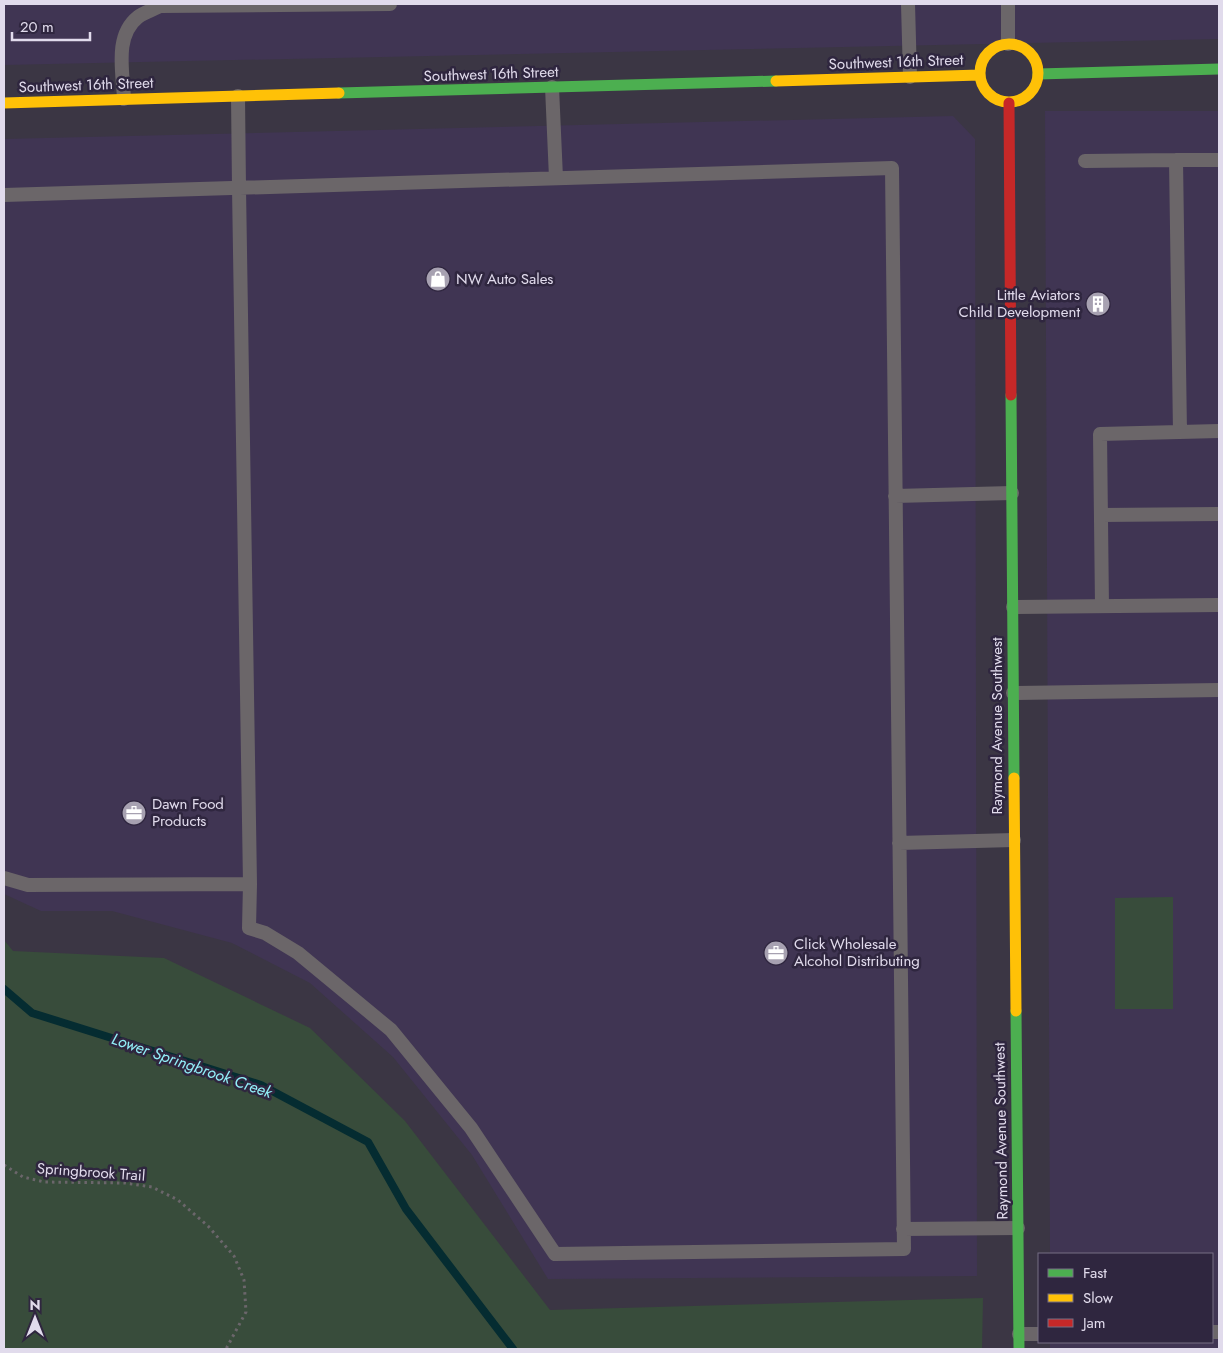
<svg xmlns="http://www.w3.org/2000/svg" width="1223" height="1353" viewBox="0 0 1223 1353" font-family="Jost,sans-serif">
	<rect width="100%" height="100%" fill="#3b3644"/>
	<!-- built -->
	<path fill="#403553" d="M 4,4 L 1219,4 L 1219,39 L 4,65 Z
		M 1045,111 L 1219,111 L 1219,1349 L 1050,1349 L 1050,1342 L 1212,1342 L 1212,1254 L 1050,1254 Z
		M 953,116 L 975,139 L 977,1276 L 548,1279 L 472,1155 L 393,1057 L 310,983 L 232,943 L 112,911 L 41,911 L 4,894 L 4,139 Z"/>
	<!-- green -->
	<path fill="#384c3b" d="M 1173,897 L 1173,1009 L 1115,1009 L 1115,898 Z
		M 4,940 L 13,951 L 164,958 L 310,1028 L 405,1121 L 550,1310 L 983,1298 L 982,1349 L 4,1349 Z"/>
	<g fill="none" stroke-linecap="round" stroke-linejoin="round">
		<!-- stream -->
		<path stroke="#052c31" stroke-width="8" d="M 4,989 L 32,1013 L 261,1085 L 368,1142 L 406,1209 L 513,1349"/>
		<!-- path -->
		<path stroke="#6b666b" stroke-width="3" stroke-dasharray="2.5 4" stroke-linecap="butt" d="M 4,1165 L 23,1177 L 44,1182 L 125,1183 L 152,1187 L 178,1200 L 208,1226 L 234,1256 L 244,1280 L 246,1312 L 226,1349"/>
		<!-- lane -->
		<path stroke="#6b6669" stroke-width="14" d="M 908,4 L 910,77
			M 1008,4 L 1008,44
			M 552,87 L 556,178
			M 124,99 C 123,72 114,36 138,17 C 144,12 153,10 160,6 L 390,4
			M 1085,161 L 1176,160
			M 4,195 C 300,186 596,177 892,168 L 904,1249 L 555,1254 L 471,1128 L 391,1030 L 298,953 L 265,933 L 249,928 L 250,884 L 239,188 L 238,96
			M 1180,432 L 1176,160 L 1219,160
			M 895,496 L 1012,493
			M 1101,515 L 1219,514
			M 1102,606 L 1100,434 L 1219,431
			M 1013,607 L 1219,605
			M 1013,693 L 1219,690
			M 899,843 L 1014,840
			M 4,878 L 28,885 L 250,884
			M 903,1229 L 1018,1228
			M 1212,1332 L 1219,1332
			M 1019,1334 L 1039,1334"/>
		<!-- fast -->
		<path stroke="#4caf50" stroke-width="11" d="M 1038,74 L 1219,69
			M 339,93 L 776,81
			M 1011,395 L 1014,778
			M 1016,1011 L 1019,1349"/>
		<!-- slow -->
		<path stroke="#ffc107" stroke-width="11" d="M980 73a29 29 0 1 1 58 0a29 29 0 1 1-58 0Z
			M 776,81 L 980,75
			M 4,103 L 339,93
			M 1014,778 L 1016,1011"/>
		<!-- jam -->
		<path stroke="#c62828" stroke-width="11" d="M 1009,103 L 1011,395"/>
	</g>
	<!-- icons -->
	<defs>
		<symbol id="shop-disc" viewBox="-11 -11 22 22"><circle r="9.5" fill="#a7a1b1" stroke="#2f263f"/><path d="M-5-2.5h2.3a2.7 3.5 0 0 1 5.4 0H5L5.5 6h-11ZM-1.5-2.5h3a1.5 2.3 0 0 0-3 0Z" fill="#fff"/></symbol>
		<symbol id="building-disc" viewBox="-11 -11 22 22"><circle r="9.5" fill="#a7a1b1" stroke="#2f263f"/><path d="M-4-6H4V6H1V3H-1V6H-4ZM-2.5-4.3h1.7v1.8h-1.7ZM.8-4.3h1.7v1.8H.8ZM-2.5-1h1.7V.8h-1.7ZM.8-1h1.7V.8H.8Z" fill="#fff"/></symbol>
		<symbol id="office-disc" viewBox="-11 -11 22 22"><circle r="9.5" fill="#a7a1b1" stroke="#2f263f"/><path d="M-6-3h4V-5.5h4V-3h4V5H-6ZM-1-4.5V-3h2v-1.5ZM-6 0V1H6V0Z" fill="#fff"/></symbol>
	</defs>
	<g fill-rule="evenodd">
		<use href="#shop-disc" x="424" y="265" width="28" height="28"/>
		<use href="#building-disc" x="1084" y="290" width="28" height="28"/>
		<use href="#office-disc" x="120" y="799" width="28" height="28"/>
		<use href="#office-disc" x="762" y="939" width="28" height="28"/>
	</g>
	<g text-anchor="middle" stroke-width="5" stroke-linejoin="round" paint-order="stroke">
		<!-- street labels -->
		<g font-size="15" fill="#e1dbec" stroke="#2f263f">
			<text transform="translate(896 62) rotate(-2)" y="5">Southwest 16th Street</text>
			<text transform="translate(491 74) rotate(-2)" y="5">Southwest 16th Street</text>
			<text transform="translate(86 85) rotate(-2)" y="5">Southwest 16th Street</text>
			<text transform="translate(997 726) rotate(-90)" y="5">Raymond Avenue Southwest</text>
			<text transform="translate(1001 1131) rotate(-91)" y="5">Raymond Avenue Southwest</text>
			<text transform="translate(91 1172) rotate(4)" y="5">Springbrook Trail</text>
		</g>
		<!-- poi labels -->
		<g font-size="15" fill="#e1dbec" stroke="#2f263f" text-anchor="start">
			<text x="456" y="284">NW Auto Sales</text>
			<text x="1080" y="300" text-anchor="end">Little Aviators<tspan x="1080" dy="17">Child Development</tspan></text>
			<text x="152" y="809">Dawn Food<tspan x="152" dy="17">Products</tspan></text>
			<text x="794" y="949">Click Wholesale<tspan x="794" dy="17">Alcohol Distributing</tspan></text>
		</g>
		<!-- water labels -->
		<g font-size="16" font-style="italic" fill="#92eff8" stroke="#2f263f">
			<text transform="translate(192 1065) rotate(19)" y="6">Lower Springbrook Creek</text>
		</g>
	</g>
	<!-- border -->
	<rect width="1223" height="1353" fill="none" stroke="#e1dbec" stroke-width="10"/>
	<!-- legend -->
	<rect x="1038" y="1253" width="175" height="90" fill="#2f263f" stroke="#766e84"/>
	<rect x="1048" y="1269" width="25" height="8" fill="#4caf50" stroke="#766e84"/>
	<text x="1083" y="1278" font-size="15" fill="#e1dbec">Fast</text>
	<rect x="1048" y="1294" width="25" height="8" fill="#ffc107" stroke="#766e84"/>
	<text x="1083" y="1303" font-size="15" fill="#e1dbec">Slow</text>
	<rect x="1048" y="1319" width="25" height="8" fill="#c62828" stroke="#766e84"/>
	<text x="1083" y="1328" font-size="15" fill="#e1dbec">Jam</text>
	<!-- north arrow -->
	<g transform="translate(35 1318)" stroke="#2f263f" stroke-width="4" paint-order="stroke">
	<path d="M0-4L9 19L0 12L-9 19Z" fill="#e1dbec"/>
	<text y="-8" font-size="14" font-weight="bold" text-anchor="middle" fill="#e1dbec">N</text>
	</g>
	<!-- scale -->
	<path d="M12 32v8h78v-8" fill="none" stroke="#e1dbec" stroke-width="2.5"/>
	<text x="20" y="32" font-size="15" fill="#e1dbec" stroke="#2f263f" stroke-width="4" paint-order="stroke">20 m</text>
</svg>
